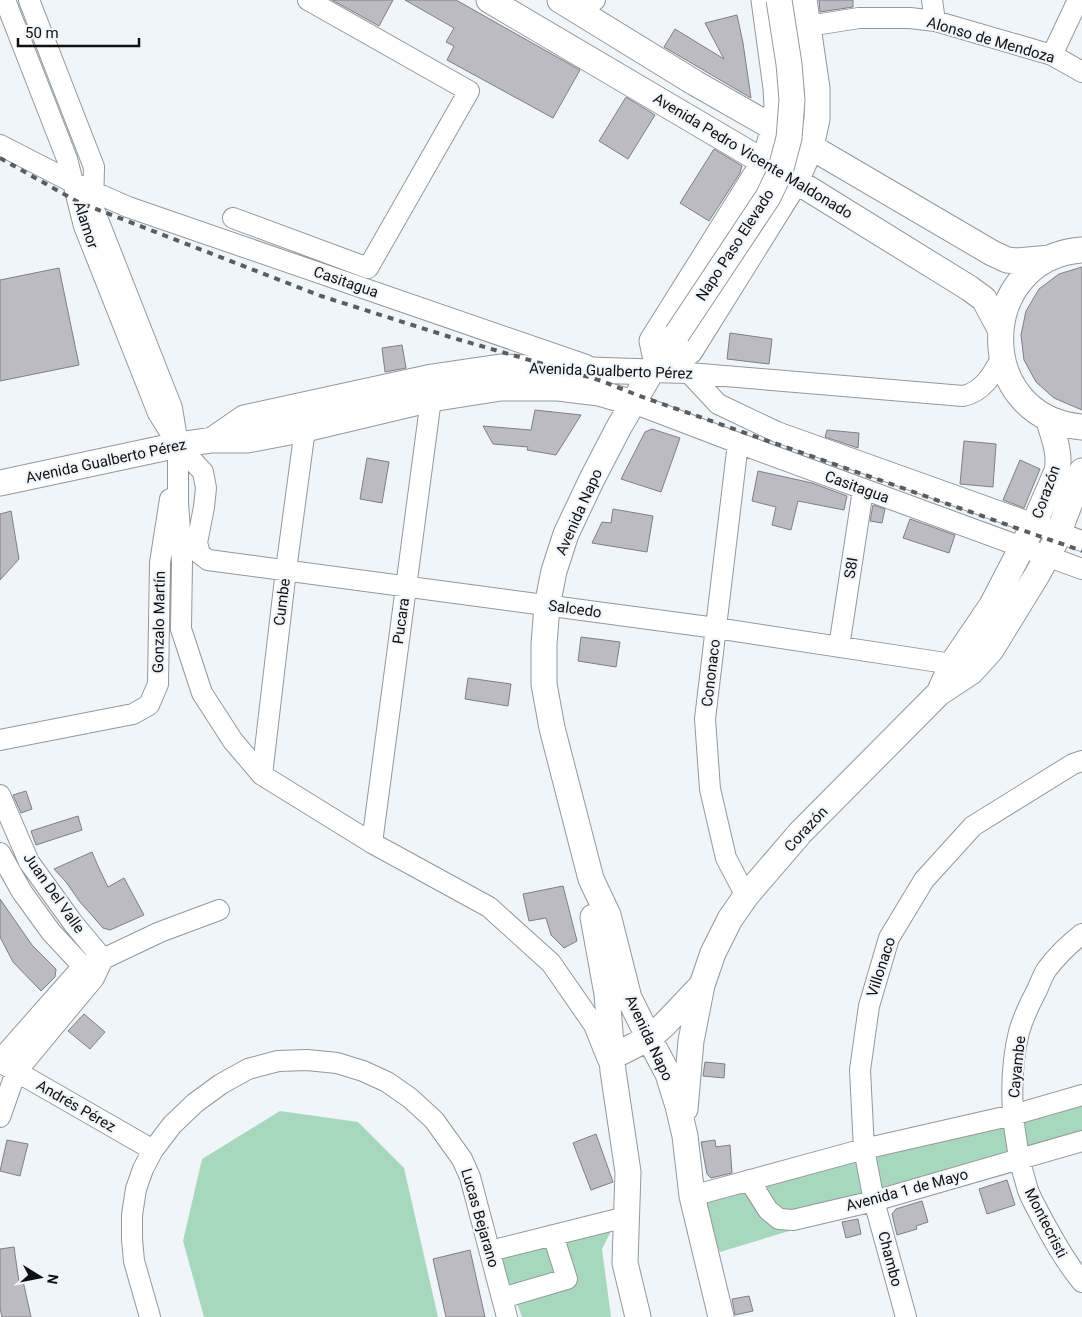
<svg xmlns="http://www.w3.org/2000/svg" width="1082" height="1317" viewBox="0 0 1082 1317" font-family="Roboto,sans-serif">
	<rect width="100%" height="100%" fill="#f0f5fa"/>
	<!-- green -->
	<path fill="#a7d8bd" d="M 1082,1094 L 1082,1142 L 720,1252 L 692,1196 Z
		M 280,1111 L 358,1122 L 404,1168 L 438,1317 L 204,1317 L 183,1241 L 202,1159 Z
		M 612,1229 L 602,1249 L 611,1317 L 522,1317 L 500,1258 Z"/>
	<!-- building -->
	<path fill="#bbbbc1" stroke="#7f7f85" d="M 332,0 L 393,0 L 379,26 Z
		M 405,0 L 456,0 L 580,70 L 553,118 L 447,60 L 454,46 L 446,42 L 454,28 Z
		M 819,0 L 853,0 L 853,7 L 820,12 Z
		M 737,15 L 743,43 L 751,98 L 664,47 L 675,29 L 724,59 L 705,23 Z
		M 626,97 L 655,115 L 628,159 L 599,141 Z
		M 714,149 L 742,166 L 740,173 L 709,221 L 680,203 Z
		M 1082,267 L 1082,410 L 1054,398 L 1036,382 L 1024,360 L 1021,335 L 1026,311 L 1039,289 L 1059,274 Z
		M 59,268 L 79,365 L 0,381 L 0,280 Z
		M 730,333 L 772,339 L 769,364 L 727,359 Z
		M 402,345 L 406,368 L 385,372 L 382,348 Z
		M 535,410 L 581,415 L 556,455 L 527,450 L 528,447 L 493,444 L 483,426 L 531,430 Z
		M 652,429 L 680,438 L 661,492 L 621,479 L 645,432 Z
		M 827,430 L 859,433 L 858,448 L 825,437 Z
		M 964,441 L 996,444 L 993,487 L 960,484 Z
		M 367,458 L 389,462 L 382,503 L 360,499 Z
		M 1020,460 L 1040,469 L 1024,508 L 1003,500 Z
		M 758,471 L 812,483 L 847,496 L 844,510 L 798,501 L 791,530 L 772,525 L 776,507 L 752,501 Z
		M 873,505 L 885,509 L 882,523 L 870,521 Z
		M 613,509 L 653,516 L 647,552 L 592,543 L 602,522 L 611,523 Z
		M 11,511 L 19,559 L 0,580 L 0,514 Z
		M 910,519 L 955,535 L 949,553 L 903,538 Z
		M 581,637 L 620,642 L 616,667 L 578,661 Z
		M 468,678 L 511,684 L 508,706 L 465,699 Z
		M 26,791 L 32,809 L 21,813 L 13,795 Z
		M 78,816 L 82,830 L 36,845 L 31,831 Z
		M 92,852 L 98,866 L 108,887 L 124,878 L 144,915 L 110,930 L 103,928 L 80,902 L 66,882 L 54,869 Z
		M 563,886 L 577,941 L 564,948 L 551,935 L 546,918 L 529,921 L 523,894 Z
		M 0,899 L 32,945 L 56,969 L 55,977 L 41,991 L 13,962 L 0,937 Z
		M 84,1014 L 105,1032 L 90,1049 L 68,1031 Z
		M 705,1062 L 725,1064 L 724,1078 L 703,1076 Z
		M 596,1134 L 613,1182 L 591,1190 L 573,1143 Z
		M 7,1140 L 28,1144 L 20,1176 L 0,1171 Z
		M 715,1140 L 716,1147 L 730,1145 L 732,1173 L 711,1178 L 707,1174 L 701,1142 Z
		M 1007,1180 L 1015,1205 L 987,1214 L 979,1189 Z
		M 922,1201 L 928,1222 L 916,1226 L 917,1229 L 897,1235 L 892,1214 L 896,1209 Z
		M 858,1219 L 861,1234 L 846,1238 L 842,1222 Z
		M 14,1247 L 19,1282 L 23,1281 L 31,1317 L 2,1317 L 0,1308 L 0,1249 Z
		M 470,1250 L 485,1317 L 446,1317 L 433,1259 Z
		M 749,1296 L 753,1311 L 735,1315 L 732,1299 Z"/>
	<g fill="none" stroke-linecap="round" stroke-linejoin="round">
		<defs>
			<path id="minor" d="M 5,0 L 67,159 L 84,226 L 158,413 L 178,445 L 203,472 L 206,488 L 204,507 L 197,543 L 200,554 L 208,560 L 716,628 L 952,664
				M 29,0 L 94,167 L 93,207 L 172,408 L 178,445 L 178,502 L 182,561 L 181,629 L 202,693 L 233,741 L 262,775 L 372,843 L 489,907 L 551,963 L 594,1025 L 608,1060
				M 932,0 L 935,21
				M 580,12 L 595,0
				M 808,26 L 859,18 L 910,18 L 935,21 L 1052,55 L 1082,72
				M 1052,55 L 1078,0
				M 0,145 L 74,183 L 128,207 L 586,365
				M 233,218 L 368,268 L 469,91 L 308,0
				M 651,372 L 689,373 L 963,396 C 983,392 993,374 1002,357
				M 689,373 L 718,404 L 777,432 L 1082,541
				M 633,403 L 738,443 L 1082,569
				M 738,443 L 705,719 L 710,789 L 726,858 L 746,896
				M 839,647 L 863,490
				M 0,740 L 133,714 L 149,705 L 158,684 L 160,563 L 170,499
				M 262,775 L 286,570 L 305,429
				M 0,795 L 29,862 L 73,923 L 103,959
				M 372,843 L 431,399
				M 0,853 L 22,892 L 51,932 L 91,975
				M 1082,934 C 1069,944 1057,956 1047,969 C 1043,975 1040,983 1037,990 C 1030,1003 1023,1018 1019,1032 C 1007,1081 1012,1139 1027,1187 C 1029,1195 1034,1203 1038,1211 C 1051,1236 1064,1260 1082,1282
				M 0,1060 L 83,966 L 103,959 L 160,932 L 219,910
				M 5,1065 L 153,1150
				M 0,1117 L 16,1072 L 94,978 L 103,959
				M 749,1180 L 768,1210 L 779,1219 L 793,1220 L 874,1201 L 1082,1141
				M 692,1196 L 864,1149 L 1013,1115 L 1082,1095
				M 490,1251 L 626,1217
				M 502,1298 L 567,1279 L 553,1235
				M 150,1317 L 134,1261 L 132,1239 L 132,1215 L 136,1189 L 143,1169 L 153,1150 L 172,1125 L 195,1103 L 221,1084 L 248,1069 L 278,1061 L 307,1060 L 337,1063 L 363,1071 L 387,1082 L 410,1098 L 434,1120 L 462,1159 L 470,1177 L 507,1317
				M 906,1317 L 874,1201 L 864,1149 L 860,1070 L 869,1006 L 889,938 L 924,880 L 973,826 L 1073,764 L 1082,761"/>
			<path id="major" d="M 489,0 L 796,181 L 969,288 L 984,299 L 1000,329
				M 560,0 L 695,83 L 774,128 L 811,147 L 992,253 L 1007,260 L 1017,261 L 1050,258
				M 1082,250 C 975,258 972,418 1082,427
				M 677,334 L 657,362 L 619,427 L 592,479 L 566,534 L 554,571 L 547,606 L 544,644 L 544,684 L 552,728 L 591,879 L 608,915 L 629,998 L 649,1038 L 668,1074 L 678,1106 L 685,1136 L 692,1196 L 721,1317
				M 655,355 L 652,341 L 764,162 L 774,128 L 777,106 L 776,88 L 764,0
				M 657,362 L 681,357 L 690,351 L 796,181 L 811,147 L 817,119 L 817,88 L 804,0
				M 212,440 L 244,418 L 432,377 L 500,367 L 651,372
				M 0,483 L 178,445 L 212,440 L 247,440 L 305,429 L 431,399 L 501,388 L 558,388 L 599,393 L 633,403
				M 939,693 L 952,664 L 992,605 L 1034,524 L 1057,471 C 1061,453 1053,435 1048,418
				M 593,917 L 607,994 L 613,1071 L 628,1172 L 625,1263 L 638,1317
				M 612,1057 L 649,1038 L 664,1025 L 702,985
				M 685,1109 L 691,1041 L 702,985 L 713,953 L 730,919 L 746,896 L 800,833 L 939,693 L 971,672 L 991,650 L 1037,575 L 1055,542 L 1082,471"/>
		</defs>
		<!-- minor casing -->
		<use href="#minor" stroke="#93989c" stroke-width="22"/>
		<!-- major casing -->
		<use href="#major" stroke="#93989c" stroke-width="27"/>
		<!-- minor -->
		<use href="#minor" stroke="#fff" stroke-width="20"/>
		<!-- major -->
		<use href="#major" stroke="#fff" stroke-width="25"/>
		<!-- rail -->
		<path stroke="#5a5d60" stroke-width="4" stroke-dasharray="6 6" stroke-linecap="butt" d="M 0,158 L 78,202 L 321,296 L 450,337 L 602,381 L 637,395 L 1082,551"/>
		<defs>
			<path id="major-bridge" d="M 677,334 L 768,197 L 780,172 L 789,138 L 792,100 L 789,64 L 779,0"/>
		</defs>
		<!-- major-bridge casing -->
		<use href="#major-bridge" stroke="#93989c" stroke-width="27" stroke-linecap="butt"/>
		<!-- major-bridge -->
		<use href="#major-bridge" stroke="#fff" stroke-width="25"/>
	</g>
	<g text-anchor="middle" stroke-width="4.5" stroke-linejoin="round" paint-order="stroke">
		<!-- street labels -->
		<g font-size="15" fill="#101113" stroke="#f0f5fa">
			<text transform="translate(991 40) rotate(16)" y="5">Alonso de Mendoza</text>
			<text transform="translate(753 156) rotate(31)" y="5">Avenida Pedro Vicente Maldonado</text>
			<text transform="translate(86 225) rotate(72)" y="5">Alamor</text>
			<text transform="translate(735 245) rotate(-57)" y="5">Napo Paso Elevado</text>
			<text transform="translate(346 282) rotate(19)" y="5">Casitagua</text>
			<text transform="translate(611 371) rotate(2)" y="5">Avenida Gualberto Pérez</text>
			<text transform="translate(106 461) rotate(-12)" y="5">Avenida Gualberto Pérez</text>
			<text transform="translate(857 487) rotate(20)" y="5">Casitagua</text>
			<text transform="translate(1046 492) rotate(-70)" y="5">Corazón</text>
			<text transform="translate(579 512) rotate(-66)" y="5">Avenida Napo</text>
			<text transform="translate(851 568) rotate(-81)" y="5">S8I</text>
			<text transform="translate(282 602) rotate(-83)" y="5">Cumbe</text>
			<text transform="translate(575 609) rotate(8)" y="5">Salcedo</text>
			<text transform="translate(401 621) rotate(-82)" y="5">Pucara</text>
			<text transform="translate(159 622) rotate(-89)" y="5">Gonzalo Martín</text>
			<text transform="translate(711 673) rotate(-83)" y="5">Cononaco</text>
			<text transform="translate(806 829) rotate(-47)" y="5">Corazón</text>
			<text transform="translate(54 893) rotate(55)" y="5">Juan Del Valle</text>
			<text transform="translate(881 967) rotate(-72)" y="5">Villonaco</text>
			<text transform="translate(649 1038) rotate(65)" y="5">Avenida Napo</text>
			<text transform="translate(1017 1067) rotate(-84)" y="5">Cayambe</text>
			<text transform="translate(76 1106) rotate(30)" y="5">Andrés Pérez</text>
			<text transform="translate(907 1190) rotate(-15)" y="5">Avenida 1 de Mayo</text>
			<text transform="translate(480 1218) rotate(74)" y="5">Lucas Bejarano</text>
			<text transform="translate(1046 1223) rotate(63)" y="5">Montecristi</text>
			<text transform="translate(890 1259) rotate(75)" y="5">Chambo</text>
		</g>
	</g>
	<!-- north arrow -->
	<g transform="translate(40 1277) rotate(100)" stroke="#f0f5fa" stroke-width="4" paint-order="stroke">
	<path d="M0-4L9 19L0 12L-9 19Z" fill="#101113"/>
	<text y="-8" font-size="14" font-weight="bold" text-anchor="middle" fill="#101113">N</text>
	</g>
	<!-- scale -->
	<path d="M18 38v8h121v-8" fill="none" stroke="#101113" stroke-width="2.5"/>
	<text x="25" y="38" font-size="15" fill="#101113" stroke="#f0f5fa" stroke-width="4" paint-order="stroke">50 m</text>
</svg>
